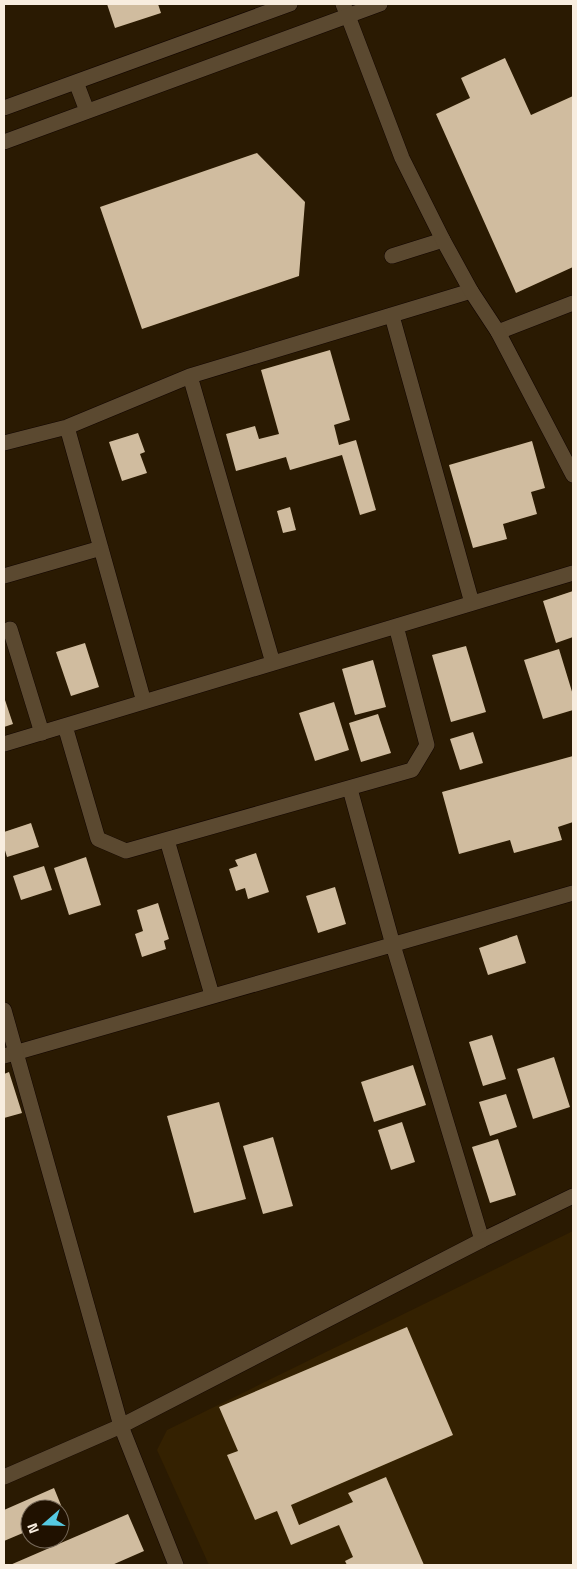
<svg xmlns="http://www.w3.org/2000/svg" width="577" height="1569" viewBox="0 0 577 1569" font-family="'Titillium Web',sans-serif">
	<rect width="100%" height="100%" fill="#2a1a02"/>
	<!-- built -->
	<path fill="#342101" d="M 573,1231 L 573,1565 L 209,1565 L 157,1450 L 167,1430 Z"/>
	<!-- building -->
	<path fill="#d0bc9f" d="M 107,4 L 158,4 L 161,13 L 115,28 Z
		M 505,58 L 531,115 L 573,96 L 573,267 L 516,293 L 436,114 L 470,98 L 461,78 Z
		M 257,153 L 305,202 L 299,276 L 142,329 L 100,207 Z
		M 330,350 L 350,420 L 334,425 L 339,445 L 356,440 L 376,510 L 360,515 L 342,455 L 290,470 L 286,457 L 236,471 L 226,434 L 255,426 L 259,439 L 279,434 L 261,370 Z
		M 138,433 L 145,452 L 140,454 L 147,473 L 122,481 L 109,442 Z
		M 532,441 L 545,488 L 531,492 L 537,514 L 503,524 L 507,539 L 473,548 L 449,465 Z
		M 290,507 L 296,530 L 283,533 L 277,511 Z
		M 573,591 L 573,637 L 556,643 L 543,601 Z
		M 85,643 L 99,687 L 71,696 L 56,652 Z
		M 466,646 L 486,712 L 451,722 L 432,655 Z
		M 559,649 L 573,695 L 573,710 L 543,719 L 524,660 Z
		M 373,660 L 386,707 L 355,715 L 342,669 Z
		M 4,697 L 13,724 L 4,727 Z
		M 334,702 L 349,750 L 315,761 L 299,713 Z
		M 378,714 L 391,753 L 361,762 L 349,723 Z
		M 473,732 L 483,763 L 460,770 L 450,739 Z
		M 573,756 L 573,822 L 558,827 L 562,840 L 514,853 L 510,840 L 459,854 L 442,792 Z
		M 31,823 L 39,847 L 7,857 L 4,847 L 4,832 Z
		M 256,853 L 269,892 L 248,899 L 245,888 L 236,891 L 229,869 L 238,866 L 235,860 Z
		M 86,857 L 101,905 L 69,915 L 54,868 Z
		M 44,866 L 52,890 L 21,900 L 13,876 Z
		M 335,887 L 346,924 L 318,933 L 306,896 Z
		M 158,903 L 169,939 L 164,941 L 166,949 L 142,957 L 135,934 L 143,931 L 137,910 Z
		M 517,935 L 526,963 L 488,975 L 479,948 Z
		M 492,1035 L 506,1079 L 483,1086 L 469,1042 Z
		M 554,1057 L 570,1107 L 533,1119 L 517,1069 Z
		M 413,1065 L 426,1105 L 374,1122 L 361,1082 Z
		M 9,1072 L 22,1113 L 4,1118 L 4,1074 Z
		M 506,1094 L 517,1127 L 490,1136 L 479,1102 Z
		M 219,1102 L 246,1199 L 194,1213 L 167,1116 Z
		M 402,1122 L 415,1162 L 391,1170 L 378,1130 Z
		M 273,1137 L 293,1206 L 263,1214 L 243,1146 Z
		M 498,1139 L 516,1195 L 490,1203 L 472,1147 Z
		M 407,1327 L 453,1435 L 291,1505 L 299,1525 L 353,1502 L 348,1493 L 386,1477 L 424,1565 L 347,1565 L 345,1561 L 353,1557 L 339,1525 L 291,1545 L 277,1511 L 255,1520 L 227,1455 L 238,1451 L 219,1407 Z
		M 54,1488 L 65,1515 L 60,1517 L 60,1509 L 30,1509 L 30,1530 L 4,1541 L 4,1510 Z
		M 128,1514 L 144,1551 L 112,1565 L 10,1565 Z"/>
	<g fill="none" stroke-linecap="round" stroke-linejoin="round">
		<defs>
			<path id="lane" d="M 392,256 L 443,240
				M 10,629 L 42,733"/>
			<path id="street" d="M 343,4 L 348,16
				M 392,316 L 472,603
				M 498,332 L 573,303
				M 190,376 L 273,663
				M 67,427 L 144,702
				M 4,443 L 67,427 L 190,376 L 471,291
				M 4,576 L 101,548
				M 65,726 L 98,839 L 126,851 L 412,770 L 427,745 L 396,626
				M 4,744 L 573,573
				M 350,789 L 393,945 L 482,1240
				M 167,840 L 212,995
				M 4,1056 L 573,893"/>
			<path id="secondary" d="M 348,16 L 402,158 L 443,240 L 471,291 L 498,332 L 573,475
				M 76,82 L 87,111
				M 4,108 L 290,4
				M 4,142 L 380,4
				M 4,1010 L 121,1426 L 176,1565
				M 4,1477 L 121,1426 L 482,1240 L 573,1196"/>
		</defs>
		<!-- lane casing -->
		<use href="#lane" stroke="#120500" stroke-width="16"/>
		<!-- street casing -->
		<use href="#street" stroke="#120500" stroke-width="16"/>
		<!-- secondary casing -->
		<use href="#secondary" stroke="#120500" stroke-width="16"/>
		<!-- lane -->
		<use href="#lane" stroke="#5b4930" stroke-width="15"/>
		<!-- street -->
		<use href="#street" stroke="#5b4930" stroke-width="15"/>
		<!-- secondary -->
		<use href="#secondary" stroke="#5b4930" stroke-width="15"/>
	</g>
	<!-- border -->
	<rect width="577" height="1569" fill="none" stroke="#f8eddf" stroke-width="10"/>
	<!-- north arrow -->
	<g transform="translate(45 1524) rotate(250)"><circle r="24" fill="#201100" stroke="#766959"/>
	<path d="M0-4L9 19L0 12L-9 19Z" fill="#56c9e1"/>
	<text y="-8" font-size="14" font-weight="bold" text-anchor="middle" fill="#f8eddf">N</text>
	</g>
</svg>
